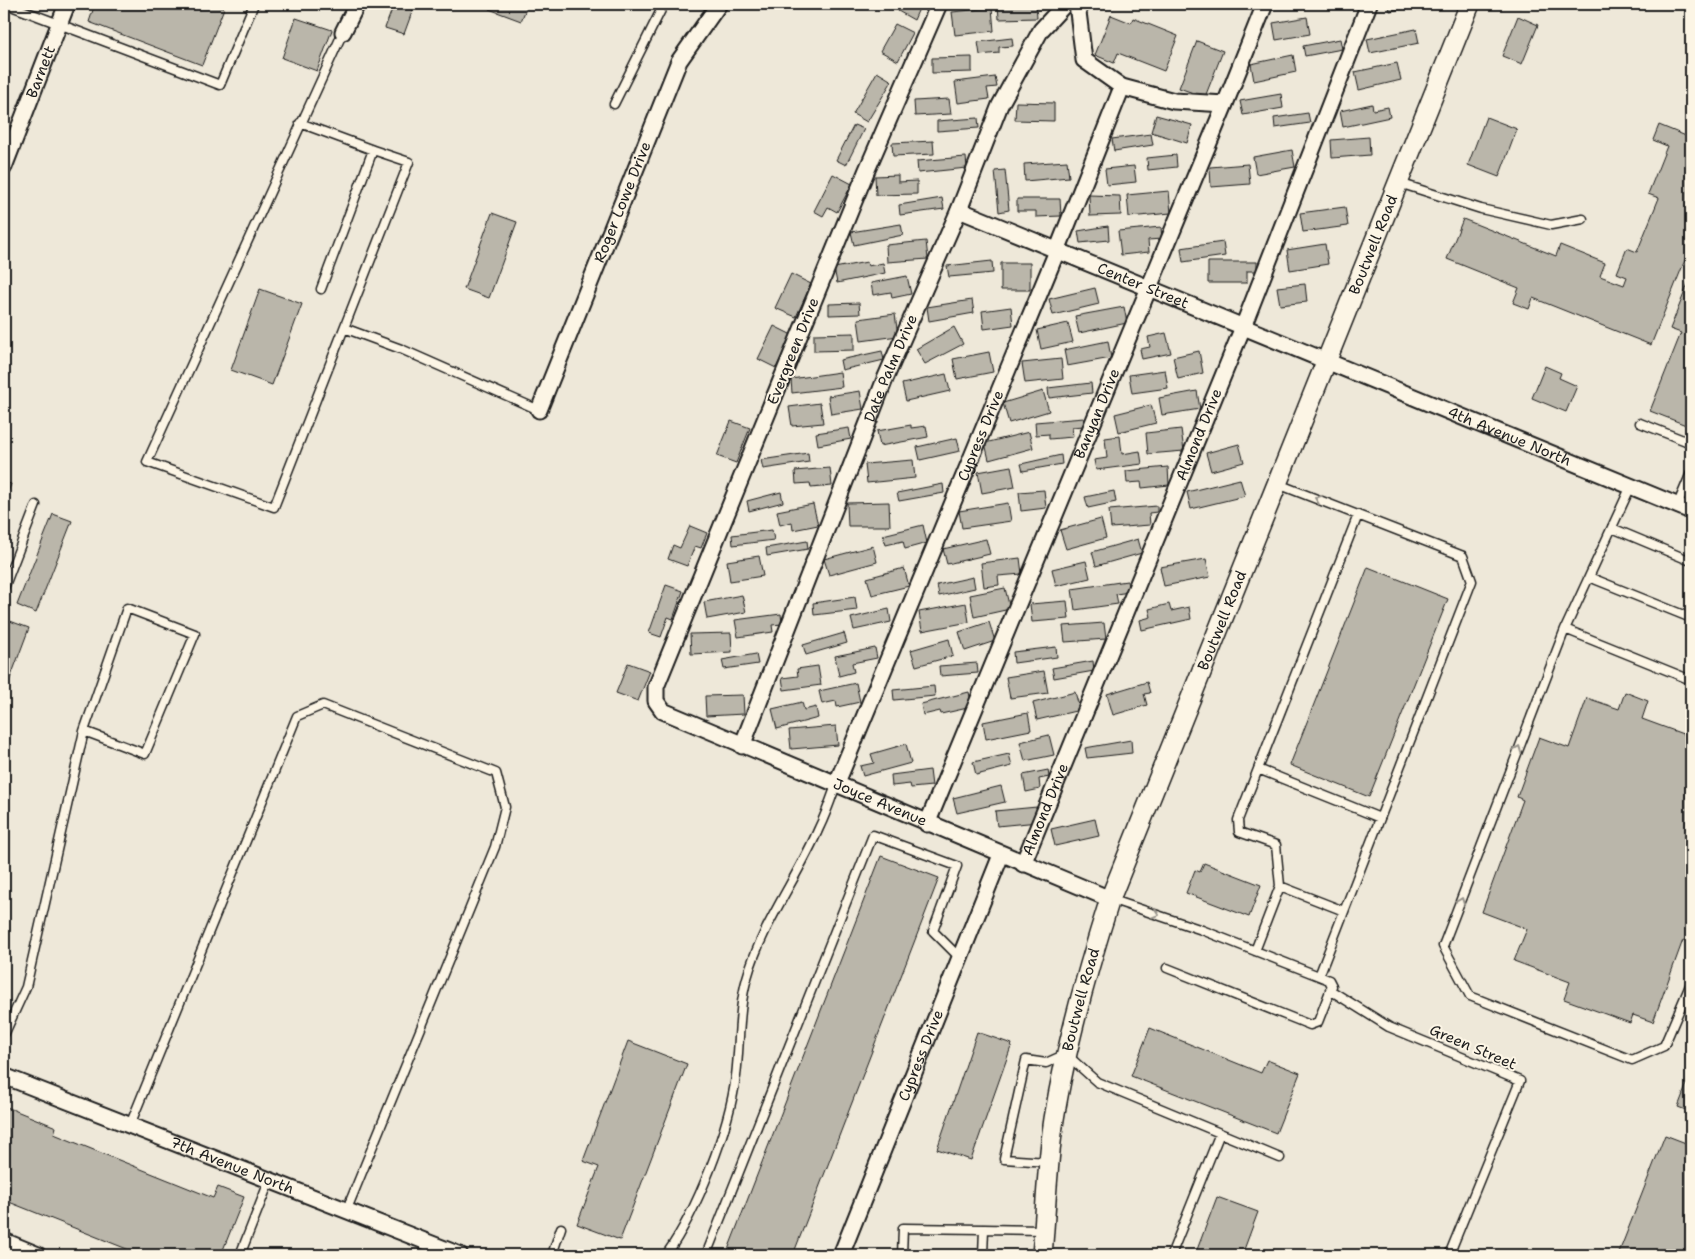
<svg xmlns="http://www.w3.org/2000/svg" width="1695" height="1259" viewBox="0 0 1695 1259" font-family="'Shantell Sans',sans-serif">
	<rect width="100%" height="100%" fill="#eee8d9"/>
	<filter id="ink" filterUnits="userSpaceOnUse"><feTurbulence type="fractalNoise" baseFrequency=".02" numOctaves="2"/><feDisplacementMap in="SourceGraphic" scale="10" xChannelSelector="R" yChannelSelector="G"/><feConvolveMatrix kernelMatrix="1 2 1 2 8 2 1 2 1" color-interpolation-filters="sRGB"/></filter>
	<g filter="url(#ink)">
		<!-- building -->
		<path fill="#bab6aa" stroke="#1c1c1c" d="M 95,4 L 213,4 L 224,8 L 202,65 L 89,22 Z
			M 394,4 L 415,4 L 404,34 L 385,28 Z
			M 490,4 L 528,4 L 521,21 L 489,9 Z
			M 901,4 L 921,4 L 914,20 L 898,11 Z
			M 998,4 L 1044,4 L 1044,5 L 1036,5 L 1037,18 L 999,19 Z
			M 1388,4 L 1429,4 L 1390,11 Z
			M 992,8 L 994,31 L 955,35 L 952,12 Z
			M 1111,15 L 1131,23 L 1133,18 L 1178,36 L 1164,71 L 1118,53 L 1114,63 L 1095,55 Z
			M 1518,16 L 1538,25 L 1522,64 L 1502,56 Z
			M 1307,17 L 1310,34 L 1276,40 L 1273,23 Z
			M 296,18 L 332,30 L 317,71 L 282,58 Z
			M 895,24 L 913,33 L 898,61 L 880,51 Z
			M 1416,29 L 1419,43 L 1370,53 L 1367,39 Z
			M 1012,38 L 1013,46 L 999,47 L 999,53 L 980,55 L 978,42 Z
			M 1340,39 L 1342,49 L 1305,56 L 1303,46 Z
			M 1197,41 L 1223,51 L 1205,97 L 1179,88 Z
			M 1293,55 L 1296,72 L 1254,81 L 1251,64 Z
			M 972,57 L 972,72 L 932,73 L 932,58 Z
			M 1397,63 L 1401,80 L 1359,90 L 1355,72 Z
			M 877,72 L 892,81 L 867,122 L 853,114 Z
			M 995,77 L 997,87 L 987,88 L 989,99 L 958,103 L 955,82 Z
			M 1281,94 L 1283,108 L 1243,115 L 1240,101 Z
			M 949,99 L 951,114 L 915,116 L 914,101 Z
			M 1016,102 L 1054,103 L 1054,121 L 1015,120 Z
			M 1372,104 L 1373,110 L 1388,107 L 1390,117 L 1343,127 L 1340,111 Z
			M 1308,113 L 1310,123 L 1275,128 L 1274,118 Z
			M 1156,115 L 1192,125 L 1187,143 L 1151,132 Z
			M 1486,117 L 1517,129 L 1499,177 L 1468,165 Z
			M 978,118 L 979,128 L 937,131 L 937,121 Z
			M 854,125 L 864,129 L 846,165 L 836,160 Z
			M 1659,125 L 1691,138 L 1691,245 L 1651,345 L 1533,298 L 1529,309 L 1513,303 L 1519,288 L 1447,259 L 1463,219 L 1556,256 L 1560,245 L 1605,263 L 1600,276 L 1624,285 L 1627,277 L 1617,273 L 1627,248 L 1637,252 L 1659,198 L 1648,194 L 1667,146 L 1653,140 Z
			M 1151,134 L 1153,145 L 1114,151 L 1112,139 Z
			M 1369,137 L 1370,155 L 1332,158 L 1331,140 Z
			M 933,141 L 934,154 L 893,156 L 892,143 Z
			M 1292,150 L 1295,167 L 1256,174 L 1253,157 Z
			M 1176,155 L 1177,167 L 1148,170 L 1147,158 Z
			M 966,157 L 967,168 L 918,173 L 917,161 Z
			M 1067,161 L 1069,177 L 1025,181 L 1024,164 Z
			M 1248,164 L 1250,184 L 1211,187 L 1210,167 Z
			M 1134,166 L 1136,182 L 1107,185 L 1105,169 Z
			M 1005,170 L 1009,210 L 999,212 L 995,171 Z
			M 833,174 L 852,184 L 837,212 L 828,207 L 823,216 L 814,211 Z
			M 898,175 L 898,182 L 917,181 L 917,194 L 876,195 L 875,176 Z
			M 1169,191 L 1171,213 L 1129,217 L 1127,195 Z
			M 1089,195 L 1120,196 L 1121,215 L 1090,216 Z
			M 942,198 L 944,209 L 900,215 L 899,205 Z
			M 1017,199 L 1060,199 L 1061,216 L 1036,217 L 1036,211 L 1017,211 Z
			M 1345,207 L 1348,226 L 1303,232 L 1300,213 Z
			M 492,213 L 517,222 L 489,298 L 464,289 Z
			M 901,224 L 903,235 L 854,245 L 851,232 Z
			M 1108,226 L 1109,240 L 1080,243 L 1078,231 Z
			M 1161,227 L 1162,239 L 1148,240 L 1149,252 L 1121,255 L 1118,231 Z
			M 926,241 L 928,259 L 887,262 L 886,245 Z
			M 1223,242 L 1225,256 L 1183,262 L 1181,248 Z
			M 1325,244 L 1328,264 L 1290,270 L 1287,250 Z
			M 992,261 L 993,273 L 949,277 L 947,266 Z
			M 867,262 L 868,266 L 883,263 L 885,273 L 837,283 L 834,268 Z
			M 1208,262 L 1257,262 L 1257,271 L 1247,271 L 1247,283 L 1208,283 Z
			M 1001,263 L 1030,263 L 1030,290 L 1001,290 Z
			M 791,274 L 811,284 L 796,317 L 775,308 Z
			M 907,276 L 911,294 L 892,298 L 891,292 L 873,295 L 871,283 Z
			M 1691,276 L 1691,411 L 1686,425 L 1650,411 L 1681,333 L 1670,329 Z
			M 1305,284 L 1307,302 L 1280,305 L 1277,287 Z
			M 1095,288 L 1099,304 L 1053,315 L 1049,299 Z
			M 260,289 L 302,304 L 272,385 L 231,370 Z
			M 972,300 L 974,313 L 929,321 L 927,307 Z
			M 859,303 L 860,314 L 829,315 L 829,304 Z
			M 1011,307 L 1013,325 L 984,329 L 982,311 Z
			M 1124,307 L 1127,323 L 1079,333 L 1075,316 Z
			M 895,314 L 898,336 L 861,341 L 858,319 Z
			M 1068,323 L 1073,342 L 1041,349 L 1037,330 Z
			M 774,326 L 792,335 L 776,368 L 758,359 Z
			M 954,327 L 963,344 L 925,364 L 916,349 Z
			M 854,333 L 854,350 L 814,351 L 814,334 Z
			M 1166,333 L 1171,353 L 1142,359 L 1140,349 L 1150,347 L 1148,337 Z
			M 1108,341 L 1111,358 L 1067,366 L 1064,350 Z
			M 882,351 L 884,360 L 842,370 L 840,360 Z
			M 1199,351 L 1203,373 L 1178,379 L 1173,357 Z
			M 989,352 L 993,372 L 957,379 L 953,359 Z
			M 1061,359 L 1063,379 L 1025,383 L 1022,363 Z
			M 1545,366 L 1561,373 L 1559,378 L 1577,386 L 1566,412 L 1532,398 Z
			M 1165,370 L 1168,388 L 1132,393 L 1129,375 Z
			M 840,372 L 842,387 L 792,393 L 791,379 Z
			M 946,374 L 950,391 L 906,401 L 902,384 Z
			M 1091,383 L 1092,393 L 1049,398 L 1048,388 Z
			M 860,391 L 863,409 L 831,414 L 828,396 Z
			M 1043,391 L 1049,411 L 1009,423 L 1003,403 Z
			M 1197,391 L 1200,409 L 1162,415 L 1159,398 Z
			M 820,403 L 823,423 L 792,426 L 789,407 Z
			M 1151,405 L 1156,423 L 1119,432 L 1115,414 Z
			M 1084,418 L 1084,426 L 1072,427 L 1073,437 L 1049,439 L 1049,434 L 1036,435 L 1035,422 Z
			M 731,421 L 750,428 L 736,463 L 717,456 Z
			M 911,425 L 911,428 L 926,426 L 928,437 L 880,446 L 877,431 Z
			M 849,428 L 851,439 L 818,445 L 816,433 Z
			M 1181,429 L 1184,451 L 1148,454 L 1146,433 Z
			M 1029,432 L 1033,448 L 989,460 L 985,443 Z
			M 1120,436 L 1122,454 L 1140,451 L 1142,464 L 1096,470 L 1094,460 L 1107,458 L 1105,438 Z
			M 957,438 L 960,451 L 920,460 L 917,447 Z
			M 1239,444 L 1244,462 L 1211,471 L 1206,453 Z
			M 808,453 L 809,462 L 763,469 L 761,460 Z
			M 1061,455 L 1062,464 L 1023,471 L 1021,464 Z
			M 913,460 L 915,478 L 867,483 L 865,464 Z
			M 1011,466 L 1015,487 L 982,493 L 978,472 Z
			M 1168,467 L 1169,485 L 1142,488 L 1141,482 L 1127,483 L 1126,471 Z
			M 830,468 L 832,486 L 811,488 L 810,483 L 796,484 L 795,471 Z
			M 1240,479 L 1245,496 L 1191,509 L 1187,492 Z
			M 4,482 L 11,484 L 4,504 Z
			M 943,484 L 944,493 L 899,501 L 897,493 Z
			M 1044,490 L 1046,508 L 1021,511 L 1019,492 Z
			M 1114,491 L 1116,502 L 1088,508 L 1085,497 Z
			M 781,492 L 783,502 L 749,511 L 747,501 Z
			M 889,502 L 890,526 L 848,526 L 847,503 Z
			M 1008,503 L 1011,521 L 962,528 L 959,511 Z
			M 813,504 L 818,525 L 793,530 L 792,522 L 780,525 L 777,511 Z
			M 1157,506 L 1157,512 L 1149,513 L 1150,525 L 1111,528 L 1109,510 Z
			M 53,514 L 72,521 L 36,613 L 17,605 Z
			M 1101,519 L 1106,538 L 1066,549 L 1060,530 Z
			M 923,525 L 927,543 L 905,549 L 903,541 L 886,545 L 883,535 Z
			M 690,526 L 707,533 L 701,548 L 695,546 L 687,566 L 668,559 L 673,545 L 680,548 Z
			M 772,530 L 774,540 L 733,545 L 732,535 Z
			M 986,539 L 990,554 L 947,564 L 943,549 Z
			M 1138,539 L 1142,553 L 1096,566 L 1092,552 Z
			M 807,541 L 808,549 L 767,556 L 766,548 Z
			M 873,546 L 877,562 L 829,575 L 824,559 Z
			M 759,556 L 763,576 L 730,581 L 727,561 Z
			M 1020,558 L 1022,574 L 998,576 L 999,585 L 984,587 L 981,563 Z
			M 1206,559 L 1210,577 L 1164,586 L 1160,567 Z
			M 1086,561 L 1090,578 L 1056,586 L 1052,569 Z
			M 1368,567 L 1448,599 L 1369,797 L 1290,765 Z
			M 904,568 L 909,586 L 872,595 L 867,578 Z
			M 973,577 L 975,588 L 939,596 L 937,585 Z
			M 1127,581 L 1129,592 L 1116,594 L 1118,604 L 1075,610 L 1072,589 Z
			M 666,585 L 683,591 L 673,619 L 668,617 L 661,637 L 649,633 Z
			M 1005,588 L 1010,609 L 974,617 L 970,595 Z
			M 742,595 L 746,612 L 707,619 L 704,602 Z
			M 855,597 L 857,610 L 814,615 L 813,603 Z
			M 1067,601 L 1069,619 L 1032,622 L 1030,604 Z
			M 966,603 L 969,622 L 922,631 L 919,612 Z
			M 1169,604 L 1171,611 L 1189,607 L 1191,619 L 1142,630 L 1140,620 L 1151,617 L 1149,609 Z
			M 889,609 L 891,622 L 854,630 L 851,618 Z
			M 781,614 L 782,624 L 772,625 L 773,632 L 738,637 L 735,620 Z
			M 10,621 L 29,628 L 4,695 L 4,637 Z
			M 989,622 L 995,641 L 965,651 L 959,632 Z
			M 1104,623 L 1106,639 L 1065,642 L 1063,626 Z
			M 731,633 L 732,652 L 691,654 L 690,634 Z
			M 844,633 L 847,643 L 806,655 L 803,645 Z
			M 949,639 L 953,656 L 916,666 L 911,650 Z
			M 1056,647 L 1057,657 L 1014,663 L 1013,652 Z
			M 875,648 L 877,658 L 852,663 L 854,672 L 839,676 L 835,656 Z
			M 756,654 L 758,664 L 724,669 L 722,660 Z
			M 1093,661 L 1094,671 L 1054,678 L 1052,668 Z
			M 628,663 L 650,671 L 638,701 L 616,693 Z
			M 977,663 L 978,673 L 940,676 L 939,666 Z
			M 818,666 L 821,685 L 784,690 L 782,678 L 798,676 L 797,669 Z
			M 1044,671 L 1048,693 L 1010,698 L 1006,677 Z
			M 1147,682 L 1150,693 L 1144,694 L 1147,705 L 1113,715 L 1107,694 Z
			M 856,683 L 860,702 L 837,707 L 836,701 L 822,704 L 819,691 Z
			M 934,686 L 935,696 L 894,700 L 893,690 Z
			M 969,692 L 972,707 L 941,714 L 940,711 L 923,715 L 921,704 Z
			M 1075,692 L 1080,710 L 1037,720 L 1033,703 Z
			M 1625,692 L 1648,701 L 1642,719 L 1691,737 L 1691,915 L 1689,921 L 1691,922 L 1691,943 L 1683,940 L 1653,1022 L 1633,1015 L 1630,1023 L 1564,999 L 1570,982 L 1514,961 L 1527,929 L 1482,912 L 1523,800 L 1517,797 L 1539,737 L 1569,748 L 1587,698 L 1619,709 Z
			M 743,695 L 744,714 L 706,716 L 705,696 Z
			M 802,702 L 804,710 L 816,707 L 818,718 L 777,729 L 772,709 Z
			M 1028,713 L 1031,730 L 986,739 L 983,722 Z
			M 836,726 L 838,745 L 791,749 L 789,730 Z
			M 1049,735 L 1054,755 L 1025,761 L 1020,742 Z
			M 1131,740 L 1132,753 L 1087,758 L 1085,748 Z
			M 906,744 L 911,763 L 863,776 L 860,766 L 874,763 L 871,754 Z
			M 1009,754 L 1012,766 L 976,775 L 973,762 Z
			M 930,770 L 932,786 L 911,788 L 910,784 L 892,786 L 891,775 Z
			M 1048,770 L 1049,777 L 1039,779 L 1040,789 L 1026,792 L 1023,775 Z
			M 1001,786 L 1005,802 L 957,813 L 953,798 Z
			M 1037,807 L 1038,822 L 997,826 L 995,811 Z
			M 1095,819 L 1099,836 L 1055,846 L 1051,829 Z
			M 881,856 L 939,878 L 793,1255 L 726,1255 Z
			M 1204,863 L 1261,885 L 1249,917 L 1186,893 L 1195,870 L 1200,872 Z
			M 1150,1028 L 1261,1073 L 1267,1060 L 1300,1073 L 1276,1133 L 1131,1076 Z
			M 977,1032 L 1012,1044 L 971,1160 L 937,1149 Z
			M 628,1041 L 687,1064 L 620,1240 L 577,1224 L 599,1167 L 583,1161 Z
			M 1691,1073 L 1691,1112 L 1678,1107 Z
			M 4,1106 L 56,1127 L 54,1134 L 213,1198 L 218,1187 L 244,1197 L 221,1255 L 142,1255 L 4,1200 Z
			M 1665,1135 L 1691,1145 L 1691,1255 L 1618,1255 Z
			M 1217,1197 L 1258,1212 L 1242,1255 L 1195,1255 Z"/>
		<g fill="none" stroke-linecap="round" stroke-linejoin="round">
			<defs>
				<path id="service" d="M 6,4 L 220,85 L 254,4
					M 343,32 L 147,462 L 274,507 L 409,162 L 373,150
					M 614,104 L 664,4
					M 300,123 L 373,150 L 321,289
					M 1399,183 L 1481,209 L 1551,225 L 1583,219
					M 344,328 L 401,349 L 539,410
					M 1640,423 L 1691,443
					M 1278,484 L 1463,556 L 1472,581 L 1319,976
					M 1631,486 L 1565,629 L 1443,946 L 1470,996 L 1632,1060 L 1664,1046 L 1691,983
					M 1677,506 L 1691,473
					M 1612,528 L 1691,561
					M 1589,577 L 1691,618
					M 4,588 L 36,505
					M 1565,629 L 1691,680
					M 1258,769 L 1380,818
					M 1280,886 L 1344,911
					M 1110,899 L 1202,930 L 1329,980 L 1332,986 L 1318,1022 L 1310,1025 L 1167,968
					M 1255,951 L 1280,886 L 1276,845 L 1239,832 L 1238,820 L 1358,515
					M 1330,990 L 1389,1027 L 1520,1081 L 1449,1255
					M 4,1035 L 26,987 L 84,731 L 127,608 L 195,634 L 145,754 L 84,731
					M 130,1125 L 297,716 L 323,705 L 496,773 L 505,807 L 495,847 L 347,1209
					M 1048,1162 L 1004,1159 L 1026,1060 L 1046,1063 L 1066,1054 L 1097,1082 L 1280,1158
					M 984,1229 L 1044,1230
					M 240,1255 L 270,1179
					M 552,1255 L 561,1228
					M 666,1255 C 697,1211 729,1130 736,1076 C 740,1044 738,1009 747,978 C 762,924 797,879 819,828 C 826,814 831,799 836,785
					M 706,1255 L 873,835 L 957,866 L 933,931 L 960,958
					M 902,1255 L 903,1228 L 984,1229 L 983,1255
					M 1171,1255 L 1220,1133"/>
				<g id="minor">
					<path id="s1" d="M 939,4 L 866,172 L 656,687 L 656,701 L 663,711 L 1110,899"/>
					<path d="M 1077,4 L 1084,60 L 1122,87 L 1174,101 L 1225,104"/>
					<path d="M 343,32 L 357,4"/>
					<path id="s2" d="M 4,167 L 67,4"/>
					<path id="s3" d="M 959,210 L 1691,511"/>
					<path id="s4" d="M 539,410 L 679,61 L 719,4"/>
					<path id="s5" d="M 742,746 L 885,379 L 959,210 L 1000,105 L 1041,30 L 1065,4"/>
					<path id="s6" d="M 836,785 L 1057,251 L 1122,87"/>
					<path id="s7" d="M 927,824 L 1225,104 L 1265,4"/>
					<path id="s8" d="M 1023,864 L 1243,327 L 1369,4"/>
					<path id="s9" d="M 4,1076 L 460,1255"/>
					<path d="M 4,1241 L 38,1255"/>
					<path id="s10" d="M 841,1255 L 1001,855"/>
				</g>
				<g id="tertiary">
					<path id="s11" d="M 1042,1255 C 1046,1210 1047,1164 1054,1119 C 1066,1044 1087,971 1110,899 L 1470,4"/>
				</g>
			</defs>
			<!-- service casing -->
			<use href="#service" stroke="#1c1c1c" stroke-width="11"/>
			<!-- minor casing -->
			<use href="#minor" stroke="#1c1c1c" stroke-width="19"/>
			<!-- tertiary casing -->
			<use href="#tertiary" stroke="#1c1c1c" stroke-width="22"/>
			<!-- service -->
			<use href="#service" stroke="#fcf5e5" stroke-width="8"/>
			<!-- minor -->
			<use href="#minor" stroke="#fcf5e5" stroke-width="15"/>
			<!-- tertiary -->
			<use href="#tertiary" stroke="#fcf5e5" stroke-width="19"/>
		</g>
		<!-- one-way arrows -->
		<defs><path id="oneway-chevron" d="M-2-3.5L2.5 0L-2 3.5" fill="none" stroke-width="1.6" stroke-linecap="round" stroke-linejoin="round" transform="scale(1.25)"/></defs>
		<g stroke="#97938b">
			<use href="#oneway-chevron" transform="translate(1318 499) rotate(-159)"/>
			<use href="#oneway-chevron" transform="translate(1518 749) rotate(-69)"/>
			<use href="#oneway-chevron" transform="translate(1461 901) rotate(-69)"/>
			<use href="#oneway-chevron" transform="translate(1156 914) rotate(19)"/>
		</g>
	</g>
	<g text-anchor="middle" stroke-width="4" stroke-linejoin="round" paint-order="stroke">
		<!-- street labels -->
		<g font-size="15" fill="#1c1c1c" stroke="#fcf5e5">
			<text dy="5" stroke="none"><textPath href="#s2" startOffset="102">Barnett</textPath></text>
			<text dy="5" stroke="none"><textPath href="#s4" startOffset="224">Roger Lowe Drive</textPath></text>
			<text dy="5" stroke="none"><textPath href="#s11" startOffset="1069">Boutwell Road</textPath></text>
			<text dy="5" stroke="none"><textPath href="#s3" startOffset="199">Center Street</textPath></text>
			<text transform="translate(793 351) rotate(-68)" y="5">Evergreen Drive</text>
			<text dy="5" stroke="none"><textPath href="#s5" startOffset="406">Date Palm Drive</textPath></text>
			<text dy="5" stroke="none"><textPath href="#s7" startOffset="444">Banyan Drive</textPath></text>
			<text dy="5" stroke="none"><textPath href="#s8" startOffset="464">Almond Drive</textPath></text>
			<text dy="5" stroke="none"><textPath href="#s3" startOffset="595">4th Avenue North</textPath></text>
			<text dy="5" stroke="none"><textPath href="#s6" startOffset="378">Cypress Drive</textPath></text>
			<text dy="5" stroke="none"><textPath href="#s11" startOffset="664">Boutwell Road</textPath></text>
			<text dy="5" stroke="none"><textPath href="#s1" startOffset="1001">Joyce Avenue</textPath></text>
			<text dy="5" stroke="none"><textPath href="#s8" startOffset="59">Almond Drive</textPath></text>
			<text dy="5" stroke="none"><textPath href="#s11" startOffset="259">Boutwell Road</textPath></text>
			<text transform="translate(1473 1047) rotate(23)" y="5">Green Street</text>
			<text dy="5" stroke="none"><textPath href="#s10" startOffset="215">Cypress Drive</textPath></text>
			<text dy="5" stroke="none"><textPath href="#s9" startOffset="245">7th Avenue North</textPath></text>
		</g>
	</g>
	<!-- margin -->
	<rect width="1695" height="1259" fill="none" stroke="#fcf5e5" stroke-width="20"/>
	<rect x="10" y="10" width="1675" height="1239" fill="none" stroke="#1c1c1c" stroke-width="2" filter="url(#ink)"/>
</svg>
